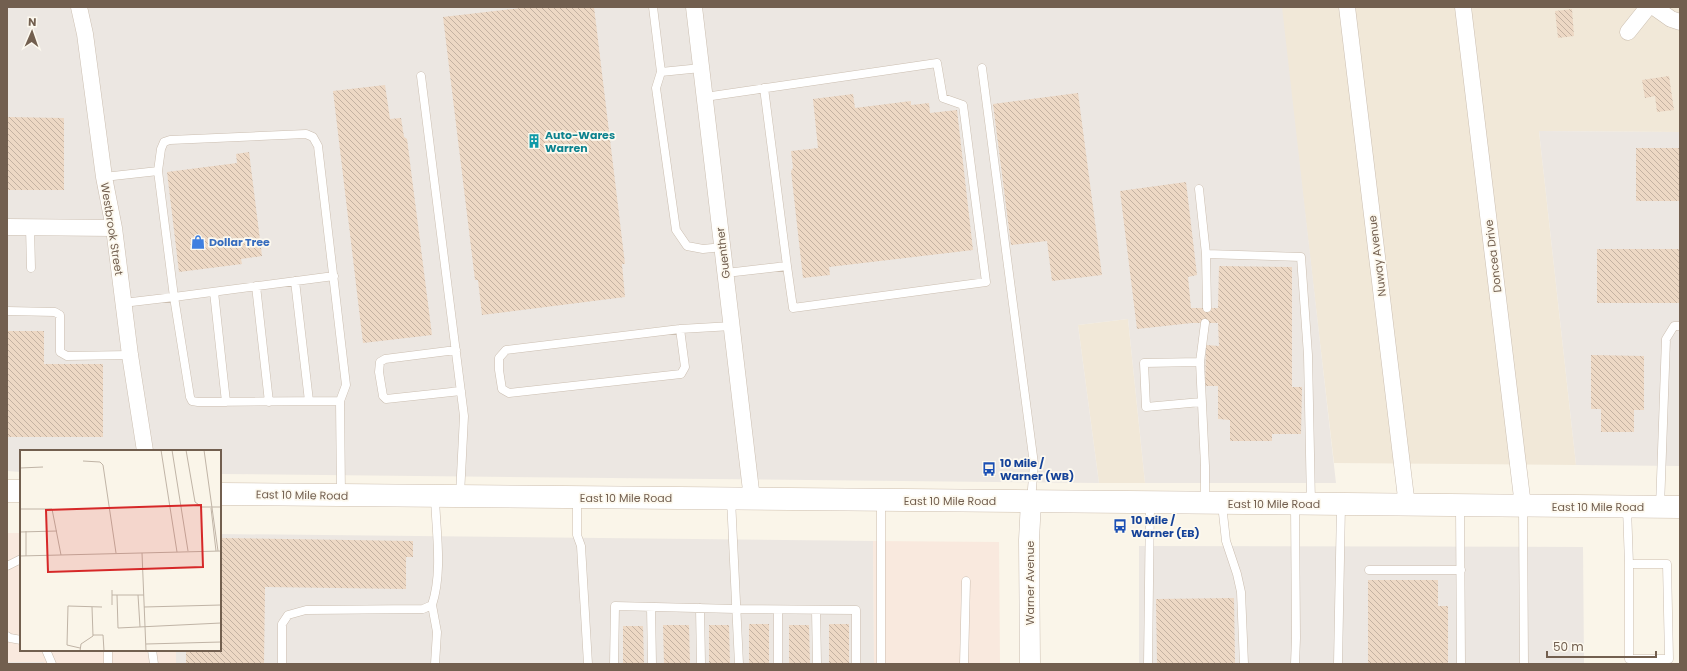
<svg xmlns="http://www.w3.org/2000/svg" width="1687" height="671" viewBox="0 0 1687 671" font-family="Poppins,sans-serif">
	<defs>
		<pattern id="building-back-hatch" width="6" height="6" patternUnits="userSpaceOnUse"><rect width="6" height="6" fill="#edd8c4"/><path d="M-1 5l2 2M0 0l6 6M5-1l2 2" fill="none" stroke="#c4b2a2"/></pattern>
	</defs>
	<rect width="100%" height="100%" fill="#faf5e9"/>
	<!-- residential -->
	<path fill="#f1e8d8" d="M 1281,7 L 1680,7 L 1680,132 L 1539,131 L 1576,465 L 1334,463 Z
		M 1128,319 L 1145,483 L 1099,483 L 1078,325 Z"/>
	<!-- commercial -->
	<path fill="#f9e9de" d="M 7,533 L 21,533 L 21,650 L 176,650 L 176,664 L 44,664 L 44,662 L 7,662 Z
		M 873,541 L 999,542 L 1000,664 L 874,664 Z"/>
	<!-- industrial -->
	<path fill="#ece7e2" d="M 7,7 L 1282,7 L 1336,483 L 1145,483 L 1128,319 L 1078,325 L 1099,483 L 220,474 L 220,451 L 21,451 L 21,472 L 7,471 Z
		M 1539,131 L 1680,132 L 1680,466 L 1576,465 Z
		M 220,534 L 873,541 L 874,664 L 176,664 L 176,650 L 220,650 Z
		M 1139,546 L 1583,547 L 1584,664 L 1139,664 Z
		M 7,662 L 44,662 L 44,664 L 7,664 Z"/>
	<!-- building -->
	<path fill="url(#building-back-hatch)" d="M 529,7 L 594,7 L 625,264 L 622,264 L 625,297 L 482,315 L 478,280 L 475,280 L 443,17 Z
		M 1572,9 L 1574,36 L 1558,38 L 1555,11 Z
		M 1669,76 L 1674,110 L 1657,112 L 1655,96 L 1645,98 L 1642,80 Z
		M 385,85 L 390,119 L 401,118 L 404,137 L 407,139 L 432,335 L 363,343 L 333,91 Z
		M 1078,93 L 1102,275 L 1052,281 L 1047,241 L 1011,245 L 993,104 Z
		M 853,94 L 855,108 L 911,101 L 911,105 L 929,103 L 930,113 L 957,110 L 973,250 L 829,267 L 830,275 L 803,278 L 791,171 L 793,168 L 791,151 L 818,148 L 813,99 Z
		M 7,117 L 64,118 L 64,190 L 7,190 Z
		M 1636,148 L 1680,148 L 1680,201 L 1636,201 Z
		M 249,152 L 262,256 L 241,259 L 242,264 L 179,272 L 167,172 L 237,163 L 236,154 Z
		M 1186,182 L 1197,275 L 1188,277 L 1191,308 L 1218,308 L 1219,266 L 1292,267 L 1292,387 L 1302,387 L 1301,434 L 1272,434 L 1272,441 L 1230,441 L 1230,420 L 1218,419 L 1218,386 L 1205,386 L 1206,345 L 1219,346 L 1218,323 L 1192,323 L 1137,329 L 1120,191 Z
		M 1597,249 L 1680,249 L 1680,303 L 1597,303 Z
		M 7,331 L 44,331 L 44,364 L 103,364 L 103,437 L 7,437 Z
		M 1591,355 L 1644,356 L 1644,410 L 1634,410 L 1634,432 L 1601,432 L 1601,409 L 1591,409 Z
		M 220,538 L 413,541 L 413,557 L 406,557 L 406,589 L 265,587 L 264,664 L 186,664 L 186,650 L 220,650 Z
		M 1368,580 L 1438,580 L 1438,606 L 1448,606 L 1448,664 L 1368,664 Z
		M 1234,598 L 1235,664 L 1157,664 L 1156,599 Z
		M 749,624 L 769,624 L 769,664 L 749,664 Z
		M 829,624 L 849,624 L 849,664 L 829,664 Z
		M 663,625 L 689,625 L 690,664 L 664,664 Z
		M 709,625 L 729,625 L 730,664 L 709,664 Z
		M 789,625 L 809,625 L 810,664 L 789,664 Z
		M 623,626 L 643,626 L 644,664 L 623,664 Z"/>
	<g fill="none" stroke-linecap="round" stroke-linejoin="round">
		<defs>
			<path id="service" d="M 653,7 L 661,72
				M 701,68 L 661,72 L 656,88 L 676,230 L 687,246 L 703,249 L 723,247
				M 982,68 L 1034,464 L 1031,501
				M 421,76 L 464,416 L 460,495
				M 764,88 L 787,266
				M 705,97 L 937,63 L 943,98 L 963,105 L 986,282 L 793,308 L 787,266 L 726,273
				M 104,177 L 158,171 L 161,149 L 164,142 L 170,140 L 306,134 L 313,137 L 318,146 L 346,385 L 340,401 L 341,494
				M 1199,189 L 1206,254
				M 30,227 L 31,268
				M 334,276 L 174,297 L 190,397 L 192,401 L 198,402 L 340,401
				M 295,281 L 309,401
				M 256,286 L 269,402
				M 214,292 L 226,402
				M 123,303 L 174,297 L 158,171
				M 1207,308 L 1206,254 L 1301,257 L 1308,355 L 1311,503
				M 7,311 L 55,312 L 60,315 L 60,352 L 67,356 L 130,355
				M 680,329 L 685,367 L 681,374 L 509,393 L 502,389 L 499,370 L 499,358 L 506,350 L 680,329 L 732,326
				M 456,350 L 385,359 L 380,362 L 379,372 L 383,396 L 386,399 L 461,391
				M 1200,362 L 1144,363 L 1146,407 L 1201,402
				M 577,498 L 577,535 L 581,546 L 588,664
				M 731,499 L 739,664
				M 1205,502 L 1205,466 L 1200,362 L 1205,323
				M 1222,504 L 1226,541 L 1237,574 L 1241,592 L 1244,664
				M 1460,507 L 1461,664
				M 1523,507 L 1524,664
				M 1660,507 L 1666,339 L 1674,326 L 1680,326
				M 1627,508 L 1629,564 L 1629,659 L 1669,659 L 1667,564 L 1629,564
				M 7,566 L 21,559
				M 1369,570 L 1461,570
				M 432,605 L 437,632 L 435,664
				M 651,607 L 652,664
				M 700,608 L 701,664
				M 778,610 L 778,664
				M 816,610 L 817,664
				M 7,636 L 10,638 L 21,640
				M 46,650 L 52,664
				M 108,650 L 108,664
				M 152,650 L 154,664
				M 282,664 L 282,624 L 288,615 L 306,610 L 423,609 L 432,605 C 443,571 436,532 435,497
				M 614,664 L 615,606 L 736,609 L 856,610 L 856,664
				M 881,664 L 881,502
				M 964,664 L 966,581
				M 1148,664 L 1150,503
				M 1295,664 L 1296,638 L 1295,505
				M 1338,664 L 1341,505"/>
			<path id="minor" d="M 79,7 L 85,34 L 104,177 L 114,228 L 130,355 L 145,451
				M 694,7 L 752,499
				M 1347,7 L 1407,506
				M 1463,7 L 1523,506
				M 1654,7 L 1671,19 L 1680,22
				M 1628,32 L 1648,7
				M 7,227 L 114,228"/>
			<path id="tertiary" d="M 1030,664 L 1029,540 L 1031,501"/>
			<path id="secondary" d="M 7,491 L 21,491
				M 220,494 L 1680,507"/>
		</defs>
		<!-- service casing -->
		<use href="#service" stroke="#cbbeb0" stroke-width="9"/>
		<!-- minor casing -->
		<use href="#minor" stroke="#cbbeb0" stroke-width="17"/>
		<!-- tertiary casing -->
		<use href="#tertiary" stroke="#cbbeb0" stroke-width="21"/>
		<!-- secondary casing -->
		<use href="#secondary" stroke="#cebfae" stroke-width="23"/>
		<!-- service -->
		<use href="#service" stroke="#fff" stroke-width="8"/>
		<!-- minor -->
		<use href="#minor" stroke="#fff" stroke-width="16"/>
		<!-- tertiary -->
		<use href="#tertiary" stroke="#fff" stroke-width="20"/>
		<!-- secondary -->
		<use href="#secondary" stroke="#fff" stroke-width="22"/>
	</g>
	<!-- icons -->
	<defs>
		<symbol id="building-bare" viewBox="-9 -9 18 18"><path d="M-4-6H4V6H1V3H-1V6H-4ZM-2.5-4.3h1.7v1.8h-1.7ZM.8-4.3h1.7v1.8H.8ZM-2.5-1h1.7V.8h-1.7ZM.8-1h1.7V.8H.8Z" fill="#0f9aa8" stroke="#fdf9ef" stroke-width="2.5" paint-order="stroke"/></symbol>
		<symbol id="shop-bare" viewBox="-9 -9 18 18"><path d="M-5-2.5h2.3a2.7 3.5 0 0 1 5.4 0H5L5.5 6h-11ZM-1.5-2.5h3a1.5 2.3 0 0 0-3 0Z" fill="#3f7fe0" stroke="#fdf9ef" stroke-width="2.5" paint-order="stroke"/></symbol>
		<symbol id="bus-bare" viewBox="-9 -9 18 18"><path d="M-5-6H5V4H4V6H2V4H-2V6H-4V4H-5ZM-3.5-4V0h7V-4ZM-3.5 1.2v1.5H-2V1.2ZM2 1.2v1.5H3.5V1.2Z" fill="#1a4fb4" stroke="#fdf9ef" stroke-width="2.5" paint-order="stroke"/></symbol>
	</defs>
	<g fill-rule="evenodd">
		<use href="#building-bare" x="524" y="131" width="20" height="20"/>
		<use href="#shop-bare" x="188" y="232" width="20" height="20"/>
		<use href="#bus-bare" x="979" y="459" width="20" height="20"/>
		<use href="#bus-bare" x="1110" y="516" width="20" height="20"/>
	</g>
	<g text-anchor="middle" stroke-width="3.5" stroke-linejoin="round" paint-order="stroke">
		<!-- culture labels -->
		<g font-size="11" font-weight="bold" fill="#0d838f" stroke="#fdf9ef" text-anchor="start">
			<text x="545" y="139">Auto-Wares<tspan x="545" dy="13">Warren</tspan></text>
		</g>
		<!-- street labels -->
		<g font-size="11" fill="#725f4f" stroke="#fdf9ef">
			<text transform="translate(112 229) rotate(81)" y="4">Westbrook Street</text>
			<text transform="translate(723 253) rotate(-97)" y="4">Guenther</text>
			<text transform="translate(1377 256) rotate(-97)" y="4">Nuway Avenue</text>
			<text transform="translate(1493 256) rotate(-97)" y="4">Doncea Drive</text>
			<text transform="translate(302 495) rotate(1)" y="4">East 10 Mile Road</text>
			<text x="626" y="502">East 10 Mile Road</text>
			<text x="950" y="505">East 10 Mile Road</text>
			<text x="1274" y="508">East 10 Mile Road</text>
			<text x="1598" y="511">East 10 Mile Road</text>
			<text transform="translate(1030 583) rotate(-90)" y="4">Warner Avenue</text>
		</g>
		<!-- shop labels -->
		<g font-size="11" font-weight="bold" fill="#366cbe" stroke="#fdf9ef" text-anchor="start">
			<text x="209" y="246">Dollar Tree</text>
		</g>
		<!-- transit labels -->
		<g font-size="11" font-weight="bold" fill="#164399" stroke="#fdf9ef" text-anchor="start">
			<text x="1000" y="467">10 Mile /<tspan x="1000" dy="13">Warner (WB)</tspan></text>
			<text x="1131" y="524">10 Mile /<tspan x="1131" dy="13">Warner (EB)</tspan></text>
		</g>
	</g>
	<!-- overview -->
	<g transform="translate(20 450)">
		<rect width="201" height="201" fill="#faf5e9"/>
		<path fill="none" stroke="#c0b4a6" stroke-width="1" d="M 141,0 L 157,102M 152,0 L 168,101M 166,0 L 175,52 L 182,57 L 201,57M 184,0 L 198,101M 63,11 L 80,12 L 83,15 L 96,103M 0,18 L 23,17M 191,58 L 196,101M 0,59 L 32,59 L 41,105M 6,81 L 6,106M 0,82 L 37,81M 122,103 L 126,201M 0,106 L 201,101M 92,140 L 92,155M 92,145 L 124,145M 97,145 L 98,178 L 201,173M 118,145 L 120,177M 124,157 L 201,155M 73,185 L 83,185 L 84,201M 126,194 L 201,192M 60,198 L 47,195 L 48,156 L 82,157M 60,201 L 61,194 L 73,186 L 72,157"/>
		<path fill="#d62828" fill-opacity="0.15" stroke="#d62828" stroke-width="2" d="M 181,55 L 183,117 L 28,122 L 26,60 Z"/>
		<rect width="201" height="201" fill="none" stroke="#725f4f" stroke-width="2"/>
	</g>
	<!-- border -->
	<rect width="1687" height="671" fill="none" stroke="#725f4f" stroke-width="16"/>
	<!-- north arrow -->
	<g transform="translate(32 32) rotate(2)" stroke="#fdf9ef" stroke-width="3" paint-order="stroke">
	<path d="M0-3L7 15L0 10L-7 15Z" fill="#725f4f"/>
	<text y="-6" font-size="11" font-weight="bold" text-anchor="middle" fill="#725f4f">N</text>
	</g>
	<!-- scale -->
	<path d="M1547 651v6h109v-6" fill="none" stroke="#725f4f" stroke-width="2"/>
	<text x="1553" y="651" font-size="12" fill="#725f4f" stroke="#fdf9ef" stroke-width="3" paint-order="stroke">50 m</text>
</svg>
